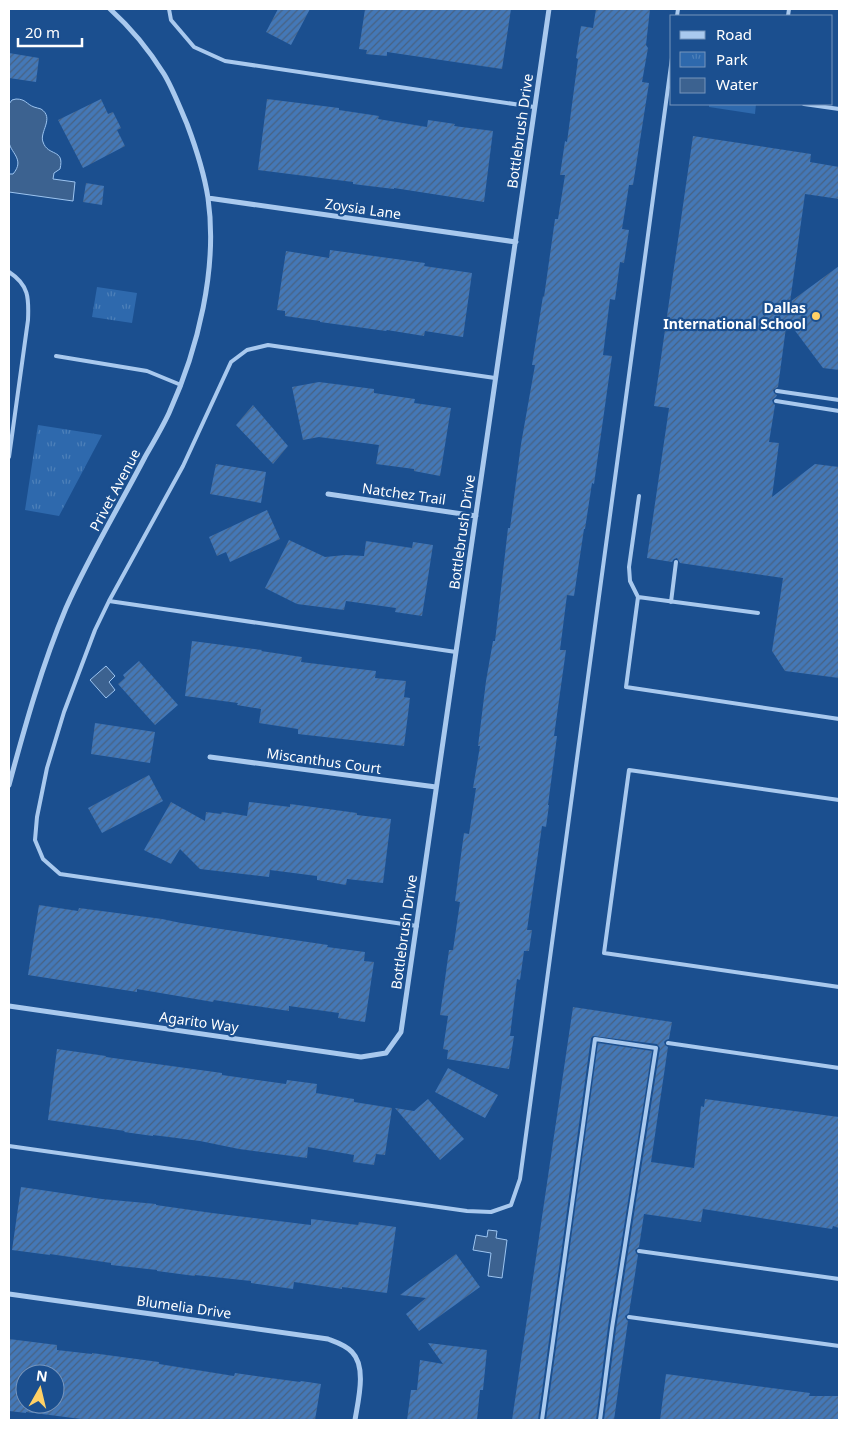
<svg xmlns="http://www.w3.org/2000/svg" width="848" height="1429" viewBox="0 0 848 1429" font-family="'Noto Sans',sans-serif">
	<defs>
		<pattern id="park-tufts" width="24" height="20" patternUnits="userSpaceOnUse" patternTransform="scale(1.25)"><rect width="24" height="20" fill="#2e69ad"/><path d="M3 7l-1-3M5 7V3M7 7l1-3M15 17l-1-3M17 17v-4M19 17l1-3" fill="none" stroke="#4d80b9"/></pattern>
		<pattern id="building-hatch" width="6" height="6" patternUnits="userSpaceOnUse" patternTransform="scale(1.25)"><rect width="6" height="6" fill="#4478b7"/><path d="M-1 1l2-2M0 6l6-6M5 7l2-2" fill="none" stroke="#486282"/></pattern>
	</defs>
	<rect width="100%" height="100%" fill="#1b4f8f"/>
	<!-- grass -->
	<path fill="#2e69ad" d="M 709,104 L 756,104 L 755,114 L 709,107 Z"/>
	<!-- park -->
	<path fill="url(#park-tufts)" d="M 97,287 L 137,293 L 132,323 L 92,317 Z
		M 38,425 L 102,435 L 59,516 L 25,510 Z"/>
	<!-- water -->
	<path fill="#3c6290" stroke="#9cc4f0" d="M 16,99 C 26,99 26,104 34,107 C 36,108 39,108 41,109 C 55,118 39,132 43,142 C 48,157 65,148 60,169 L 54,173 L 53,179 L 75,182 L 73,201 L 9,192 L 9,174 L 13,174 C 26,159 9,152 9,141 C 8,129 9,116 9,104 L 12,100 Z
		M 106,666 L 115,676 L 109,682 L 115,690 L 106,698 L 90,680 Z
		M 488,1230 L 497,1231 L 496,1238 L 507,1240 L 502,1278 L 488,1276 L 491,1253 L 473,1250 L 476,1235 L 487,1237 Z"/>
	<!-- building -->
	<path fill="url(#building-hatch)" fill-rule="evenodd" d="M 278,9 L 310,9 L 291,45 L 266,32 Z
		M 365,9 L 511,9 L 502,69 L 387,52 L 387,56 L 366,54 L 367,50 L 359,49 Z
		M 596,9 L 650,9 L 646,45 L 648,48 L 642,82 L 649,83 L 633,185 L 629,185 L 622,229 L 629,230 L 624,263 L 620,262 L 615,300 L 610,299 L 603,355 L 612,356 L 594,484 L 592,483 L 585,529 L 584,529 L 574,596 L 567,595 L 560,650 L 566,650 L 554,736 L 557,736 L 548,805 L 549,805 L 546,827 L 542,826 L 527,930 L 532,930 L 529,951 L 524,951 L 520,980 L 517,979 L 510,1036 L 514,1036 L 509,1069 L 447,1059 L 448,1050 L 443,1049 L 448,1016 L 440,1015 L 449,950 L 453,950 L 460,902 L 455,901 L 460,862 L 464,833 L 469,834 L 476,788 L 473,788 L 480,746 L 478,746 L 486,681 L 493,641 L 495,641 L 508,528 L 510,528 L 521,444 L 535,365 L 532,365 L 543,296 L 544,297 L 555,219 L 558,219 L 565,175 L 560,175 L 565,141 L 567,142 L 578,59 L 576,58 L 581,26 L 593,28 Z
		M 9,53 L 39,58 L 36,82 L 9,78 Z
		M 101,99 L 108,114 L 113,112 L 121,128 L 117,130 L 125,146 L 83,168 L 58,120 Z
		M 267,99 L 339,108 L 339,110 L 379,116 L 378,119 L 427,127 L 428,120 L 455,124 L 454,126 L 493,131 L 484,202 L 394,188 L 394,189 L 369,186 L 353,184 L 353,182 L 258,170 Z
		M 693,136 L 811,154 L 810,162 L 839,167 L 839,199 L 805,194 L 790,302 L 839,266 L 839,370 L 823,368 L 787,320 L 778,387 L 773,390 L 774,393 L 777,395 L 776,397 L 772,400 L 773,403 L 775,405 L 769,442 L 779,443 L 772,497 L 815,464 L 839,467 L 839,678 L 785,671 L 772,651 L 783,578 L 680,563 L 677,558 L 674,559 L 672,562 L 647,558 L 669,408 L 654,406 Z
		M 86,183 L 104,186 L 102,205 L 83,202 Z
		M 330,250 L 425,263 L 424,266 L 472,273 L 463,337 L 425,331 L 424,336 L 387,330 L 386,331 L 320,322 L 320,321 L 285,316 L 285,311 L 277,310 L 286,251 L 329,258 Z
		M 319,382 L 374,389 L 374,393 L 415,399 L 414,403 L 451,408 L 440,476 L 414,471 L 414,469 L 376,464 L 379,445 L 319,437 L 303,440 L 292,387 Z
		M 253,405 L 288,446 L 273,464 L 236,425 Z
		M 216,464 L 266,472 L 261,503 L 210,494 Z
		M 267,510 L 280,539 L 230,562 L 226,552 L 217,556 L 209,537 Z
		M 289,540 L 325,557 L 345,555 L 364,556 L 366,541 L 412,548 L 413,542 L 433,545 L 422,616 L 395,612 L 396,608 L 346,601 L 344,610 L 297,604 L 265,588 Z
		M 192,641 L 262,650 L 261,651 L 302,657 L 301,662 L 376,671 L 375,678 L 406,681 L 404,697 L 410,698 L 404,746 L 298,734 L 298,729 L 259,723 L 261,709 L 237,705 L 238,703 L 185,696 Z
		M 139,661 L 178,705 L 155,725 L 118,684 L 125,678 L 123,675 Z
		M 95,723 L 155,732 L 150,763 L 91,754 Z
		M 149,775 L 163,801 L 102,833 L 88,808 Z
		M 171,802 L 205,821 L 206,812 L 221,814 L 222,812 L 247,816 L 249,802 L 290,807 L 290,804 L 328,809 L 357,813 L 357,815 L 391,819 L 383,883 L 347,879 L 346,885 L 317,880 L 317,876 L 270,870 L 269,877 L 200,869 L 180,849 L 171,864 L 144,850 Z
		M 39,905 L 78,911 L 79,908 L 162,919 L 181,923 L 328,945 L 327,947 L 365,952 L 364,961 L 374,962 L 365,1022 L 338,1018 L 339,1013 L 289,1006 L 289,1011 L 214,1000 L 213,1002 L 137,989 L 137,992 L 28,975 Z
		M 573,1007 L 672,1022 L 669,1039 L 666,1040 L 664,1042 L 665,1045 L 668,1047 L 651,1162 L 694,1168 L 701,1106 L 704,1107 L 705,1099 L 839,1117 L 839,1228 L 833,1226 L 832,1229 L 703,1209 L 701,1222 L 644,1214 L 639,1247 L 635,1250 L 636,1253 L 638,1255 L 629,1313 L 625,1316 L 626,1319 L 628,1321 L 614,1420 L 604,1420 L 616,1329 L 660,1048 L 657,1044 L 593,1036 L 591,1038 L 538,1420 L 512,1420 Z
		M 598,1043 L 652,1051 L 608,1327 L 596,1420 L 546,1420 Z
		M 57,1049 L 106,1056 L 106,1057 L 222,1073 L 222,1075 L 286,1084 L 287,1080 L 317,1084 L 316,1093 L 354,1099 L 354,1102 L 392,1108 L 385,1155 L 376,1154 L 374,1165 L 353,1162 L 354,1155 L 308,1147 L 307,1158 L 239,1149 L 200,1141 L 153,1135 L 153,1136 L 124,1132 L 125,1131 L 48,1120 Z
		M 448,1068 L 498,1095 L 485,1118 L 435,1092 Z
		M 428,1099 L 464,1139 L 440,1160 L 395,1108 L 414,1111 Z
		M 21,1187 L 102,1199 L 156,1204 L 156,1205 L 212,1213 L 311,1225 L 311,1219 L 358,1225 L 359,1222 L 396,1227 L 387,1293 L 342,1287 L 342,1289 L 294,1282 L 293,1289 L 251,1283 L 251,1281 L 195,1275 L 195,1276 L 157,1271 L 157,1270 L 111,1265 L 111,1263 L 50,1254 L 50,1255 L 12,1250 Z
		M 456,1254 L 480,1287 L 419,1331 L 406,1314 L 426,1298 L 400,1295 Z
		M 9,1339 L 57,1345 L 57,1350 L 92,1354 L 92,1353 L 159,1362 L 159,1364 L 234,1376 L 235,1373 L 300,1382 L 301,1381 L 321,1384 L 315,1420 L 89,1420 L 26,1412 L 26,1413 L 9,1411 ZM 25,1374 L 55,1374 L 55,1404 L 25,1404 Z
		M 428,1343 L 487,1350 L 483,1390 L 480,1390 L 477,1420 L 407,1420 L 411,1390 L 417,1390 L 420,1360 L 443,1364 Z
		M 666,1374 L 810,1393 L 809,1396 L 839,1396 L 839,1420 L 660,1420 Z"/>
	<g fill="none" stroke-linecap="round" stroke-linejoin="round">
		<!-- service -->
		<path stroke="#a9c9ee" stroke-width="4" d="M 169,9 L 171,20 L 194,47 L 225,61 L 534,107
			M 677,16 L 678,9
			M 788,16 L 789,9
			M 804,104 L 839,109
			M 9,272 C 29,285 29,298 28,320 L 9,457
			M 56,356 L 147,371 L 181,385
			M 777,391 L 839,400
			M 776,401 L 839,411
			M 639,496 L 629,567 L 630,581 L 638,597 L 626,687 L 839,719
			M 638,597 L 758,613
			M 109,601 L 456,652
			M 671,602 L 676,562
			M 839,800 L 629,770 L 604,953 L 839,987
			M 417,926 L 60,874 L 43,859 L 35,840 L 37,817 L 47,768 L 64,712 L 95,630 L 109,601 L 183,466 L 231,362 L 247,350 L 268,345 L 495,378
			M 668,1043 L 839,1068
			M 9,1146 L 467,1211 L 491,1212 L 511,1205 L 520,1179 L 672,58
			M 639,1251 L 839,1279
			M 629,1317 L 839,1346
			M 542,1420 L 595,1039 L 656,1048 L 612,1328 L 600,1420"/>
		<!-- minor -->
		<path stroke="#a9c9ee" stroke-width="5" d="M 208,198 L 516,242
			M 328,494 L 476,516
			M 210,757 L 436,787
			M 9,785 C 25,726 42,665 66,608 C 89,556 119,507 145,457 C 153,443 162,428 169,413 C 198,349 218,268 208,198 C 204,172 196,148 187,124 C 180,108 173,89 164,74 C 149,50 131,28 110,9
			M 9,1006 L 361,1057 L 386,1053 L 401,1032 L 549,9
			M 9,1294 L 328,1339 C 336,1342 346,1345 352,1352 C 367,1367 358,1401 355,1420"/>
	</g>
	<!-- markers -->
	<circle fill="#ffd166" stroke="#1b4f8f" stroke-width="2" cx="816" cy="316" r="5"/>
	<g text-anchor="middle" stroke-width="4.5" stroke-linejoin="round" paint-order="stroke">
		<!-- street labels -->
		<g font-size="14" fill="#fff" stroke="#1b4f8f">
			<text transform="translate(520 131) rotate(-82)" y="5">Bottlebrush Drive</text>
			<text transform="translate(363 209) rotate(8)" y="5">Zoysia Lane</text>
			<text transform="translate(115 490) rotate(-62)" y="5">Privet Avenue</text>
			<text transform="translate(404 494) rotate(8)" y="5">Natchez Trail</text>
			<text transform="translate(462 532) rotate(-82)" y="5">Bottlebrush Drive</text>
			<text transform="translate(324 761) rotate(8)" y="5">Miscanthus Court</text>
			<text transform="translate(404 932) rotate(-82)" y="5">Bottlebrush Drive</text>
			<text transform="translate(199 1022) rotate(8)" y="5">Agarito Way</text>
			<text transform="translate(184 1307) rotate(8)" y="5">Blumelia Drive</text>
		</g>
		<!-- poi labels -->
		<g font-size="14" font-weight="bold" fill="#fff" stroke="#1b4f8f" text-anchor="end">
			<text x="806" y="313">Dallas<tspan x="806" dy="16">International School</tspan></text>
		</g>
	</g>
	<!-- border -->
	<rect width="848" height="1429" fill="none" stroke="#ffffff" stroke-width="20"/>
	<!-- legend -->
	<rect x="670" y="15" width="162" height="90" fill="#1b4f8f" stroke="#7695bc"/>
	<rect x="680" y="31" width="25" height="8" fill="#a9c9ee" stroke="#7695bc"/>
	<text x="716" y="40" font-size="15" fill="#ffffff">Road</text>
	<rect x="680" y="52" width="25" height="15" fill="url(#park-tufts)" stroke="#7695bc"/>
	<text x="716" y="65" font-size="15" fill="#ffffff">Park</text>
	<rect x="680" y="78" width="25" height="15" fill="#3c6290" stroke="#7695bc"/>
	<text x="716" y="90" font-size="15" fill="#ffffff">Water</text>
	<!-- north arrow -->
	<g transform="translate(40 1389) rotate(8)"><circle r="24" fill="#1b4f8f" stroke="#7695bc"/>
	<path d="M0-4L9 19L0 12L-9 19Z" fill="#ffd166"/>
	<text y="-8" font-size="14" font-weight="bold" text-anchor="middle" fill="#ffffff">N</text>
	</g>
	<!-- scale -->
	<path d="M18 38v8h64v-8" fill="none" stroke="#ffffff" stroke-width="2.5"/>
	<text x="25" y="38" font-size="15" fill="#ffffff" stroke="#1b4f8f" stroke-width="4" paint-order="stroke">20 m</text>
</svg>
